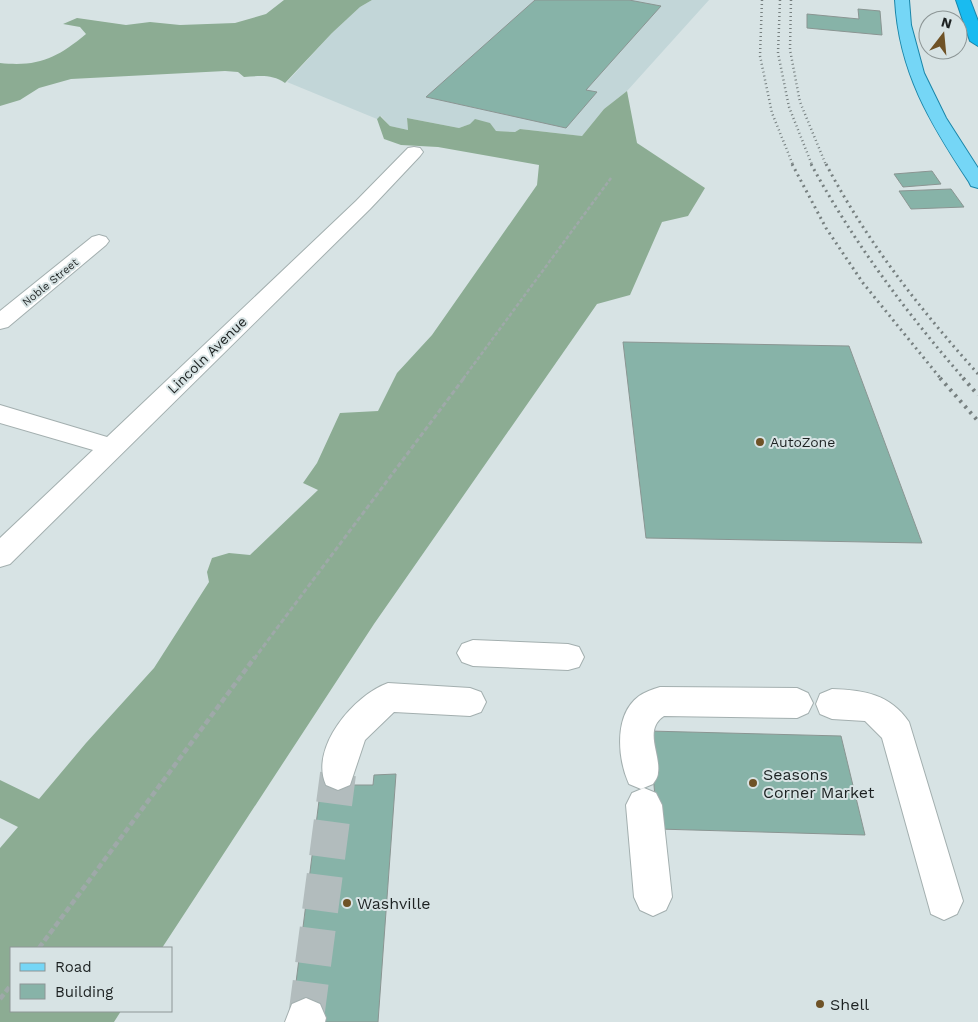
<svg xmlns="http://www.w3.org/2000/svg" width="978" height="1022" viewBox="0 0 978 1022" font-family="'Work Sans',sans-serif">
	<rect width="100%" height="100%" fill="#d7e3e4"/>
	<!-- built -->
	<path fill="#c2d6d8" d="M 372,0 L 709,0 L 627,91 L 604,109 L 582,136 L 520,129 L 515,132 L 496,131 L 470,124 L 459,128 L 407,118 L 408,130 L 390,126 L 381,116 L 377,119 L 287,82 L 332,33 L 360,7 Z"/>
	<!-- forest -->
	<path fill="#8cac93" d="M 284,0 L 372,0 L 360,7 L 332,33 L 285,83 C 272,74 260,76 244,77 L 238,72 L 225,71 L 71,79 L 39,88 L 20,100 L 0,106 L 0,63 C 39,67 57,58 86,34 L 80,27 L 63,24 L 77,18 L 126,25 L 150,22 L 180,25 L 235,23 L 266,14 Z
		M 627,91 L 637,143 L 705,188 L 688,216 L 662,222 L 630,295 L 597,304 L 374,624 L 162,948 L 11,948 L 11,1011 L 121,1011 L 114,1022 L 0,1022 L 0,848 L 18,827 L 0,818 L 0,780 L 39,799 L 86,743 L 154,668 L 209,582 L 207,572 L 212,558 L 229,553 L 250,555 L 318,490 L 303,483 L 317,463 L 340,413 L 378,411 L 397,373 L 432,335 L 537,185 L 539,165 L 438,147 L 401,145 L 384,139 L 377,119 L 380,116 L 390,126 L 408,130 L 407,118 L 459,128 L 470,124 L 475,119 L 490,123 L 496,131 L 515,132 L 520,129 L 582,136 L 604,109 Z"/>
	<!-- building -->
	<path fill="#87b3a8" stroke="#8a9592" d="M 535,0 L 629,0 L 661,6 L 586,90 L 597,92 L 566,128 L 426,97 Z
		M 858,9 L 880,11 L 882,35 L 807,28 L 807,14 L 859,19 Z
		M 932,171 L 941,184 L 903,187 L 894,174 Z
		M 951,189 L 964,207 L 911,209 L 899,191 Z
		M 623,342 L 849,346 L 922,543 L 646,538 Z
		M 649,731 L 841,736 L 865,835 L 658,829 Z
		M 396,774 L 378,1022 L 291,1022 L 321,785 L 373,785 L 374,775 Z"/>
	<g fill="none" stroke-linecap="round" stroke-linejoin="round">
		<!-- minor-tunnel -->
		<path stroke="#b2bcbd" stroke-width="36" stroke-dasharray="36 18" stroke-linecap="butt" d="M 306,1018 L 338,774"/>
		<defs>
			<path id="minor" d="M 414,147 L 420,148 L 423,152 L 420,156 L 370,209 L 10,564 L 0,567 L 0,538 L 93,450 L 0,423 L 0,405 L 107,437 L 356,201 L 408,148 Z
				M 99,235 L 106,237 L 109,241 L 106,245 L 8,327 L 0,329 L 0,311 L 92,237 Z
				M 473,640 L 568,644 L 579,647 L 584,657 L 579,667 L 568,670 L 473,666 L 462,662 L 457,653 L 462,644 Z
				M 388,683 L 470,688 L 481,692 L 486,702 L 481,712 L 470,716 L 394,712 L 365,740 L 350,785 L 338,790 L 326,785 C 309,748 354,695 388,683 Z
				M 660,687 L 797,688 L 808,693 L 813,703 L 808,713 L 797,718 L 664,716 C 643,730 661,754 658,773 C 658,777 655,781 653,784 L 641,789 L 629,784 C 618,760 613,715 639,696 C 645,692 653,689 660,687 Z
				M 832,689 C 864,690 890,694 909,722 L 963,901 L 957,914 L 944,920 L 931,914 L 882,738 L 865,721 L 832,719 L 820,714 L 816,704 L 820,694 Z
				M 644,788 L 656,793 L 662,805 L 672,897 L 666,910 L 653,916 L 640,910 L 634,897 L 626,805 L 632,793 Z
				M 306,998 L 320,1004 L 326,1018 L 325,1022 L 285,1022 L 292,1004 Z"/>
			<path id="major" d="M 895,0 L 909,0 L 911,25 L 924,73 L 946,118 L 978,168 L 978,188 L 971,186 L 969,182 C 930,123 899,72 895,0 Z"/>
			<path id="highway" d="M 956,0 L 970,0 L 978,21 L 978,46 L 970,41 Z"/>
		</defs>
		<!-- minor casing -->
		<use href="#minor" stroke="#a3afaf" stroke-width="2"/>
		<!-- major casing -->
		<use href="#major" stroke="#1a85a8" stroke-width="2"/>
		<!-- highway casing -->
		<use href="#highway" stroke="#1a85a8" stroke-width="2"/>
		<!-- path-far2 -->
		<path stroke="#9fa9a9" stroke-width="2.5" stroke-dasharray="4 2" stroke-linecap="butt" d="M 463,379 L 611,178"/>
		<!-- path-far1 -->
		<path stroke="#9fa9a9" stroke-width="3" stroke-dasharray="5 2.5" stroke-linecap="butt" d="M 254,659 L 464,378"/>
		<!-- path -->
		<path stroke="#9fa9a9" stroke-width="4.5" stroke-dasharray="6 3" stroke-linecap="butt" d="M 39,948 L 255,657
			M 0,999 L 11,985"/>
		<!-- minor -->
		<use href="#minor" fill="#fff" fill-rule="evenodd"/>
		<!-- major -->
		<use href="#major" fill="#75d6f6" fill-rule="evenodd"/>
		<!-- highway -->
		<use href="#highway" fill="#19bbf0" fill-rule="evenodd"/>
		<!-- rail-far2 -->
		<path stroke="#778080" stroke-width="2.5" stroke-dasharray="1 3" stroke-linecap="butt" d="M 762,0 L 760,56 L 772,113 L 793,165
			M 780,0 L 778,53 L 789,107 L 812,165
			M 791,0 L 790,50 L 800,102 L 826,165"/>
		<!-- rail-far1 -->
		<path stroke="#778080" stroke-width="3" stroke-dasharray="2 4" stroke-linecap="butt" d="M 792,164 L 826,228 L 863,283 L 941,379
			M 811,164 C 854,243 906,312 964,379
			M 826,164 C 867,242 920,309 978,374"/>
		<!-- rail -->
		<path stroke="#778080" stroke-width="4" stroke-dasharray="2.5 5" stroke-linecap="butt" d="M 940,378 L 978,421
			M 963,378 L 978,395"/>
	</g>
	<!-- markers -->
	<g fill="#6f5226" stroke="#d7e3e4" stroke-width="2">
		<circle cx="760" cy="442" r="5"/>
		<circle cx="753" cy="783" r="5"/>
		<circle cx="347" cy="903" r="5"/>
		<circle cx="820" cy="1004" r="5"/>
	</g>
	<g text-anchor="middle" stroke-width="4" stroke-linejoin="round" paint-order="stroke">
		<!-- far-street labels -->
		<g font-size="11" fill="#1d2222" stroke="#d7e3e4">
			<text transform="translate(50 282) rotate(-39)" y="4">Noble Street</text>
		</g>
		<!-- street labels -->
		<g font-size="14" fill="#1d2222" stroke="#d7e3e4">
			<text transform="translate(207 355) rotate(-44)" y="5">Lincoln Avenue</text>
		</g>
		<!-- poi labels -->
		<g font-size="14" fill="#1d2222" stroke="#d7e3e4" text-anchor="start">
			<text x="770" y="447">AutoZone</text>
		</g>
		<!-- near-poi labels -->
		<g font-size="16" fill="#1d2222" stroke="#d7e3e4" text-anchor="start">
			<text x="763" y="780">Seasons<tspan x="763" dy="18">Corner Market</tspan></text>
			<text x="357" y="909">Washville</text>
			<text x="830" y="1010">Shell</text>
		</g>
	</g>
	<!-- legend -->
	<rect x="10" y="947" width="162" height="65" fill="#d7e3e4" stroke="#8d9696"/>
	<rect x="20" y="963" width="25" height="8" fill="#75d6f6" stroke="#8d9696"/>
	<text x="55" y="972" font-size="15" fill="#1d2222">Road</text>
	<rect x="20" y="984" width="25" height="15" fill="#87b3a8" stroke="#8d9696"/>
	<text x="55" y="997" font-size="15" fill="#1d2222">Building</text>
	<!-- north arrow -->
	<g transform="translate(943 35) rotate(16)"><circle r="24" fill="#d7e3e4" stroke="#8d9696"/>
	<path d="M0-4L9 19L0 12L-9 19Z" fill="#6f5226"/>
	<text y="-8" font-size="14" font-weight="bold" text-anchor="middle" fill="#1d2222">N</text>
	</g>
</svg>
